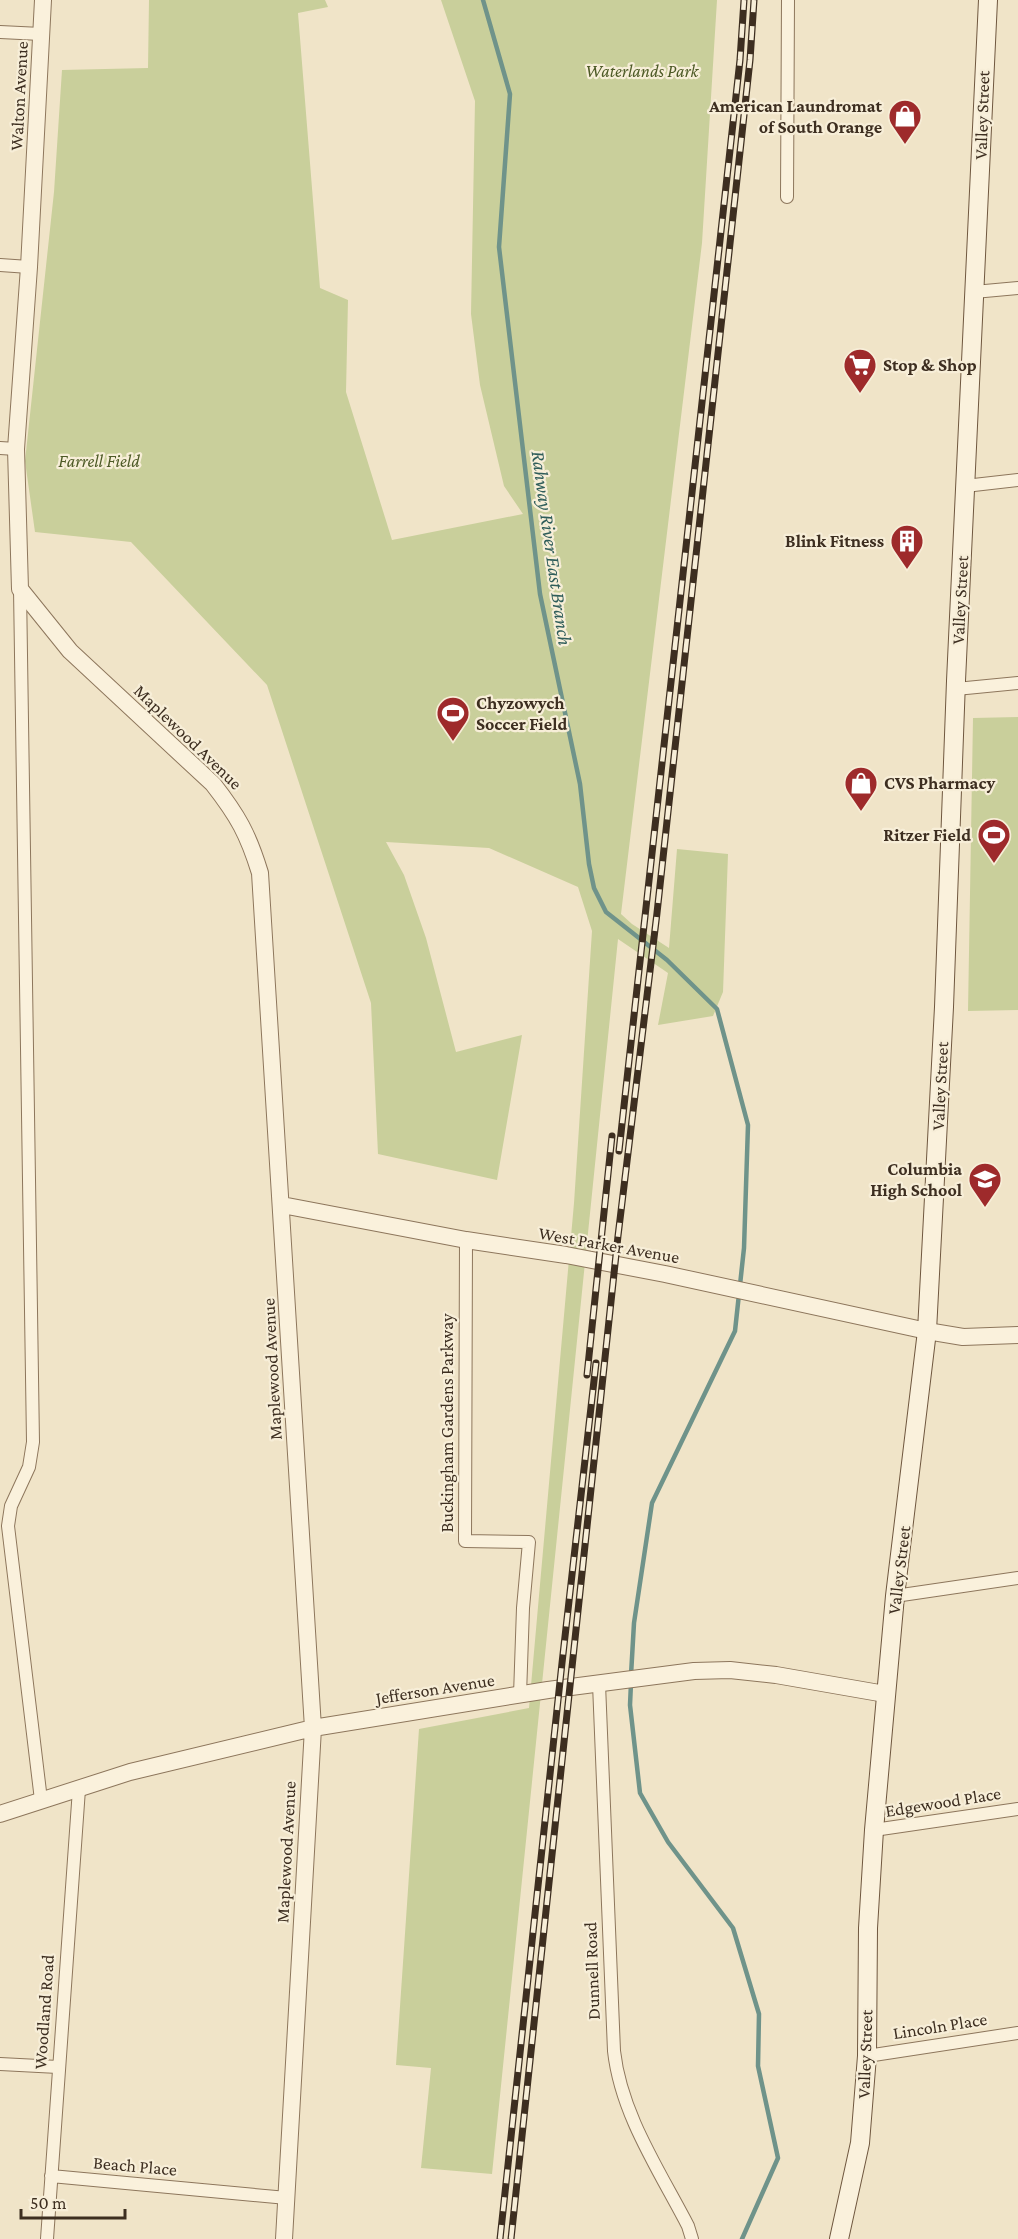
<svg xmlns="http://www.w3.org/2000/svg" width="1018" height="2239" viewBox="0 0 1018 2239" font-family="'Crimson Pro',serif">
	<rect width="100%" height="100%" fill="#f0e4c8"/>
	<!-- green -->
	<path fill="#c9cf9b" d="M 149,0 L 325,0 L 328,7 L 298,13 L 320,288 L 348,300 L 346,392 L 392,540 L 523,514 L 504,486 L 480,385 L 471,314 L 475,101 L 441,0 L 717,0 L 702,243 L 621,914 L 632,924 L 669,948 L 677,849 L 728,854 L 723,992 L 713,1016 L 658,1025 L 668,973 L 618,939 L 492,2174 L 421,2168 L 431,2068 L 396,2065 L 419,1729 L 529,1708 L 574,1203 L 592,931 L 578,887 L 489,848 L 386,842 L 404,875 L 426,938 L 456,1052 L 522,1035 L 497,1180 L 378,1154 L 371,1003 L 267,685 L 131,542 L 35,532 L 25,461 L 54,192 L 62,70 L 148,68 Z
		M 1018,717 L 1018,1010 L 968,1011 L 973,718 Z"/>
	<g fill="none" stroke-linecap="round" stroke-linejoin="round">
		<!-- stream -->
		<path stroke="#6f938a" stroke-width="4.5" d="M 483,0 L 510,94 L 499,247 L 540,594 L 580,784 L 589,864 L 594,888 L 606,912 L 667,960 L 717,1009 L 748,1125 L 744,1248 L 735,1331 L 652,1503 L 634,1623 L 631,1675
			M 631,1683 L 630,1705 L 640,1793 L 668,1842 L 733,1928 L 759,2014 L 758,2066 L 778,2158 L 742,2239"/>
		<defs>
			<path id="minor" d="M 0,32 L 41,34
				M 787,197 L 788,0
				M 0,265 L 29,267
				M 974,292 L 1018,288
				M 0,448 L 16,449
				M 965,486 L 1018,480
				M 20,589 L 33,1442 L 29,1467 L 11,1506 L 8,1526 L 41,1800
				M 956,689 L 1018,683
				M 466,1240 L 465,1541 L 529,1542 L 523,1608 L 520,1695
				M 895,1596 L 1018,1578
				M 599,1684 L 614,2051 C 621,2114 659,2170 688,2226 L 692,2239
				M 874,1830 L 1018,1809
				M 867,2056 L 1018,2033
				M 0,2064 L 58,2067
				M 51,2176 L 287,2198
				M 47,2239 L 79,1789"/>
			<path id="tertiary" d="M 43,0 L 29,267 L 16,449 L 20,589 L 70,651 L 213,784 C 238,816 248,834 260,873 L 313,1728 L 284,2239
				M 282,1205 L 466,1240 L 566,1255 L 665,1274 L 927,1331 L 963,1337 L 1018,1335
				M 0,1814 L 130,1772 L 313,1728 L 548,1690 L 694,1671 L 730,1670 L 776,1675 L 885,1694"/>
			<path id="secondary" d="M 839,2239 L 860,2143 L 867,2056 L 868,1928 L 874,1830 L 895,1596 L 927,1331 L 944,1007 L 956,681 L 988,0"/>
		</defs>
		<!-- minor casing -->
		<use href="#minor" stroke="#8d765c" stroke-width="14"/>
		<!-- tertiary casing -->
		<use href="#tertiary" stroke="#8d765c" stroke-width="18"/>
		<!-- secondary casing -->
		<use href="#secondary" stroke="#6f573f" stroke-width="20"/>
		<!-- minor -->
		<use href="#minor" stroke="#faf1dc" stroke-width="12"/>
		<!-- tertiary -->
		<use href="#tertiary" stroke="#faf1dc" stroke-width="16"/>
		<!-- secondary -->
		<use href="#secondary" stroke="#faf1dc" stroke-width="18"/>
		<defs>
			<path id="rail" d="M 619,1151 L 740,60 L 744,0
				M 587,1375 L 612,1136
				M 500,2239 L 562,1663 L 596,1363
				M 511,2239 L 618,1236 L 657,913 L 750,60 L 754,0"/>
		</defs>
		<!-- rail casing -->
		<use href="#rail" stroke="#3d2e20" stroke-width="7"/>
		<!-- rail -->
		<use href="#rail" stroke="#f7eed8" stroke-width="4.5" stroke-dasharray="14" stroke-linecap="butt"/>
	</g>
	<!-- icons -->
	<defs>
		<symbol id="shop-pin" viewBox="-11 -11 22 30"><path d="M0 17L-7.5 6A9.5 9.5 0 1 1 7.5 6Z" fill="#9e2a2b" stroke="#f7eed8"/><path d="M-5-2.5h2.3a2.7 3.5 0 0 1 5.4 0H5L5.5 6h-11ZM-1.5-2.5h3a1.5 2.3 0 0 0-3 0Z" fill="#fff"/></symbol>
		<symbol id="supermarket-pin" viewBox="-11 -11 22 30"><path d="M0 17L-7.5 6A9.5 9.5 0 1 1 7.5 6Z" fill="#9e2a2b" stroke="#f7eed8"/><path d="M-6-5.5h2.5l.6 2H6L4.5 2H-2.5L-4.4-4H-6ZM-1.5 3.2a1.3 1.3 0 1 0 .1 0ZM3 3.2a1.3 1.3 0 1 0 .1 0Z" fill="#fff"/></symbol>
		<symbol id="building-pin" viewBox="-11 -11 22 30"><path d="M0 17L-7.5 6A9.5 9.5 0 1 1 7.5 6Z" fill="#9e2a2b" stroke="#f7eed8"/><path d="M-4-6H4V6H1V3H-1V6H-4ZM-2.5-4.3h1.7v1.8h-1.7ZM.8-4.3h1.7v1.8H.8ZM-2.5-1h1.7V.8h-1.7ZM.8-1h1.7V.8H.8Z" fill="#fff"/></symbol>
		<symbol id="stadium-pin" viewBox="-11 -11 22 30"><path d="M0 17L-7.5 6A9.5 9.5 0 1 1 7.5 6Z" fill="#9e2a2b" stroke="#f7eed8"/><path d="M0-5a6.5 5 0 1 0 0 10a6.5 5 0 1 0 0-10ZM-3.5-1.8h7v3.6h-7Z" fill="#fff"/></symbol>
		<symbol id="school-pin" viewBox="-11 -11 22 30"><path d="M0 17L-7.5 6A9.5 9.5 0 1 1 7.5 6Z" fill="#9e2a2b" stroke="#f7eed8"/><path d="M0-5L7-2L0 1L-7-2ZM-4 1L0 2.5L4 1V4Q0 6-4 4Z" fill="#fff"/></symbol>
	</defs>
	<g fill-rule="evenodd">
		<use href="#shop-pin" x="886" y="97" width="38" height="52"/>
		<use href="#supermarket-pin" x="841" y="346" width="38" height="52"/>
		<use href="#building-pin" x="888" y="522" width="38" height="52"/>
		<use href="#stadium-pin" x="434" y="694" width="38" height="52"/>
		<use href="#shop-pin" x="842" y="764" width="38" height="52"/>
		<use href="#stadium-pin" x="975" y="816" width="38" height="52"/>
		<use href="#school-pin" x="966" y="1160" width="38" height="52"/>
	</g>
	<g text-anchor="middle" stroke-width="4.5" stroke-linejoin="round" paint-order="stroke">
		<!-- park labels -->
		<g font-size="18" font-style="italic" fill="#4d5a26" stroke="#f7eed8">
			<text x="642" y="77">Waterlands Park</text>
			<text x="99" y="467">Farrell Field</text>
		</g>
		<!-- street labels -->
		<g font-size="18" fill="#3d2e20" stroke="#f7eed8">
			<text transform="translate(19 96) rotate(-87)" y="6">Walton Avenue</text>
			<text transform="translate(982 115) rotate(-88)" y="6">Valley Street</text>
			<text transform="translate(960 600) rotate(-87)" y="6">Valley Street</text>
			<text transform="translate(188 737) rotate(44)" y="6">Maplewood Avenue</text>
			<text transform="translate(940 1086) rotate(-87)" y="6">Valley Street</text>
			<text transform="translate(609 1245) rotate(10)" y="6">West Parker Avenue</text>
			<text transform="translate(272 1369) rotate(-93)" y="6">Maplewood Avenue</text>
			<text transform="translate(447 1423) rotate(-90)" y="6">Buckingham Gardens Parkway</text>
			<text transform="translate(899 1570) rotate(-83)" y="6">Valley Street</text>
			<text transform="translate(435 1689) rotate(-9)" y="6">Jefferson Avenue</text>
			<text transform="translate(943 1802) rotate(-9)" y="6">Edgewood Place</text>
			<text transform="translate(286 1852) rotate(-87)" y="6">Maplewood Avenue</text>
			<text transform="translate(592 1971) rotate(-92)" y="6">Dunnell Road</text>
			<text transform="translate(44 2012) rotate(-86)" y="6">Woodland Road</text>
			<text transform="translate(940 2026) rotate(-9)" y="6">Lincoln Place</text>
			<text transform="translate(865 2054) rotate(-88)" y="6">Valley Street</text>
			<text transform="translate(135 2166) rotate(5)" y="6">Beach Place</text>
		</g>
		<!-- poi labels -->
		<g font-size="18" font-weight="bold" fill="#3d2e20" stroke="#f7eed8" text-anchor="end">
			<text x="882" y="112">American Laundromat<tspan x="882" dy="21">of South Orange</tspan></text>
			<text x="883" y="371" text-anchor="start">Stop &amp; Shop</text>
			<text x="884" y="547">Blink Fitness</text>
			<text x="476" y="709" text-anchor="start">Chyzowych<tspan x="476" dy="21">Soccer Field</tspan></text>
			<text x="884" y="789" text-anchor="start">CVS Pharmacy</text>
			<text x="971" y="841">Ritzer Field</text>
			<text x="962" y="1175">Columbia<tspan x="962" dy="21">High School</tspan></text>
		</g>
		<!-- water labels -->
		<g font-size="20" font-style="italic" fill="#2f5d5a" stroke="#f7eed8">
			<text transform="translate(552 548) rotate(82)" y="7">Rahway River East Branch</text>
		</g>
	</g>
	<!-- scale -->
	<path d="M21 2209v9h104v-9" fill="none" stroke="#3d2e20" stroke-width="3"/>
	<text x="30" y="2209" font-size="18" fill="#3d2e20" stroke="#f7eed8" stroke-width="4.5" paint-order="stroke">50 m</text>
</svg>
